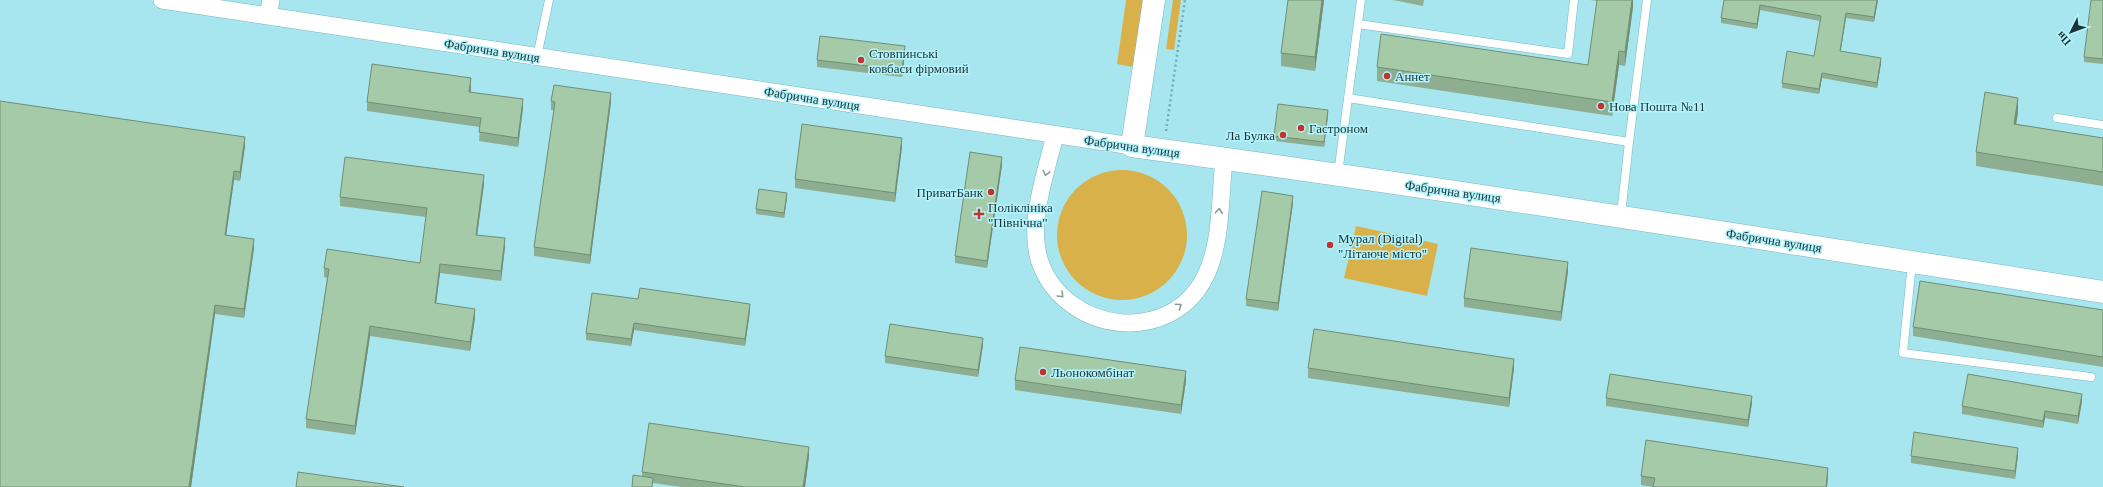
<svg xmlns="http://www.w3.org/2000/svg" width="2103" height="487" viewBox="0 0 2103 487" font-family="Georgia,serif">
	<rect width="100%" height="100%" fill="#a7e6ef"/>
	<!-- green -->
	<path fill="#d9b14b" d="M 1126,0 L 1143,0 L 1133,67 L 1117,64 Z
		M 1173,0 L 1181,0 L 1174,50 L 1166,49 Z
		M1057 235a65 65 0 1 1 130 0a65 65 0 1 1-130 0Z
		M 1356,226 L 1438,244 L 1427,296 L 1344,278 Z"/>
	<g fill="none" stroke-linecap="round" stroke-linejoin="round">
		<defs>
			<path id="lane" d="M 1358,24 L 1568,54 L 1574,0
				M 537,57 L 549,0
				M 1348,98 L 1629,142 L 1621,215
				M 2057,118 L 2103,125
				M 1629,142 L 1647,0
				M 1338,174 L 1361,0
				M 1912,263 L 1903,353 L 2091,377"/>
			<path id="street" d="M 162,0 L 1132,146
				M 268,16 L 271,0
				M 1055,135 C 1046,173 1027,224 1040,262 C 1065,333 1170,347 1205,277 C 1222,244 1220,196 1224,159"/>
			<path id="secondary" d="M 1154,0 L 1132,146 C 1456,190 1780,241 2103,292"/>
		</defs>
		<!-- lane casing -->
		<use href="#lane" stroke="#79b7c0" stroke-width="9"/>
		<!-- street casing -->
		<use href="#street" stroke="#79b7c0" stroke-width="18"/>
		<!-- secondary casing -->
		<use href="#secondary" stroke="#79b7c0" stroke-width="23"/>
		<!-- path -->
		<path stroke="#77aab1" stroke-width="2.5" stroke-dasharray="2 3" stroke-linecap="butt" d="M 1166,131 L 1185,0"/>
		<!-- lane -->
		<use href="#lane" stroke="#fff" stroke-width="8"/>
		<!-- street -->
		<use href="#street" stroke="#fff" stroke-width="17"/>
		<!-- secondary -->
		<use href="#secondary" stroke="#fff" stroke-width="22"/>
	</g>
	<!-- wall -->
	<path fill="#8dae90" d="M 1288,0 L 1324,0 L 1315,71 L 1281,66 L 1281,53 Z
		M 1393,0 L 1424,0 L 1423,6 Z
		M 1590,0 L 1633,0 L 1633,7 L 1625,66 L 1619,65 L 1612,116 L 1377,81 L 1377,67 L 1588,65 L 1597,1 Z
		M 1724,0 L 1878,0 L 1874,22 L 1846,18 L 1840,51 L 1881,63 L 1877,88 L 1822,78 L 1819,94 L 1782,88 L 1782,83 L 1814,56 L 1820,21 L 1760,10 L 1757,29 L 1721,23 L 1721,18 Z
		M 2103,0 L 2103,64 L 2084,62 L 2084,57 Z
		M 905,53 L 902,77 L 817,67 L 817,60 Z
		M 471,87 L 471,92 L 523,108 L 518,147 L 479,141 L 480,127 L 367,111 L 367,102 Z
		M 551,101 L 611,102 L 590,264 L 534,256 L 534,247 L 554,110 L 551,110 Z
		M 2018,112 L 2016,124 L 2103,138 L 2103,186 L 1976,166 L 1976,152 Z
		M 1328,115 L 1324,147 L 1274,141 L 1274,136 Z
		M 245,146 L 240,181 L 234,180 L 226,235 L 254,248 L 244,318 L 215,314 L 191,487 L 0,487 Z
		M 902,147 L 895,202 L 795,188 L 795,179 Z
		M 1002,165 L 987,268 L 955,263 L 955,256 Z
		M 484,184 L 477,235 L 505,247 L 501,281 L 440,273 L 436,303 L 475,318 L 470,351 L 370,336 L 355,435 L 306,428 L 306,419 L 327,278 L 324,277 L 324,268 L 420,263 L 426,217 L 340,206 L 340,197 Z
		M 787,198 L 784,218 L 756,214 L 756,209 Z
		M 1293,203 L 1278,311 L 1246,306 L 1246,299 Z
		M 1568,271 L 1561,321 L 1464,307 L 1464,298 Z
		M 638,299 L 750,311 L 745,346 L 634,330 L 631,346 L 586,340 L 586,333 Z
		M 2103,310 L 2103,367 L 1913,336 L 1913,327 Z
		M 983,345 L 978,377 L 885,363 L 885,356 Z
		M 1308,368 L 1514,368 L 1509,407 L 1308,378 Z
		M 1015,380 L 1186,381 L 1181,414 L 1015,390 Z
		M 1606,398 L 1752,403 L 1748,427 L 1606,406 Z
		M 2082,401 L 2078,424 L 2045,418 L 2043,428 L 1962,414 L 1962,406 Z
		M 2018,455 L 2015,479 L 1911,463 L 1911,456 Z
		M 809,456 L 805,487 L 681,487 L 653,483 L 642,476 L 642,472 Z
		M 1641,476 L 1828,477 L 1827,487 L 1653,487 L 1641,485 Z"/>
	<!-- shaded-wall -->
	<path fill="#738d75" d="M 1322,0 L 1324,0 L 1315,71 L 1315,57 Z
		M 1632,0 L 1633,0 L 1633,7 L 1625,66 L 1625,52 Z
		M 1877,0 L 1878,0 L 1874,22 L 1874,17 Z
		M 1760,5 L 1760,10 L 1757,29 L 1757,24 Z
		M 1846,13 L 1846,18 L 1840,56 L 1840,51 Z
		M 905,46 L 905,53 L 902,77 L 902,70 Z
		M 1619,51 L 1619,65 L 1612,116 L 1612,102 Z
		M 1881,58 L 1881,63 L 1877,88 L 1877,83 Z
		M 1822,73 L 1822,78 L 1819,94 L 1819,89 Z
		M 471,78 L 471,87 L 469,101 L 469,92 Z
		M 611,93 L 611,102 L 590,264 L 590,255 Z
		M 2018,98 L 2018,112 L 2014,138 L 2014,124 Z
		M 523,99 L 523,108 L 518,147 L 518,138 Z
		M 1328,110 L 1328,115 L 1324,147 L 1324,142 Z
		M 245,137 L 245,146 L 240,181 L 240,172 Z
		M 902,138 L 902,147 L 895,202 L 895,193 Z
		M 1002,157 L 1002,165 L 987,268 L 987,261 Z
		M 234,171 L 234,180 L 225,244 L 225,235 Z
		M 484,175 L 484,184 L 476,244 L 476,235 Z
		M 787,193 L 787,198 L 784,218 L 784,213 Z
		M 1293,196 L 1293,203 L 1278,311 L 1278,303 Z
		M 505,238 L 505,247 L 501,281 L 501,271 Z
		M 254,239 L 254,248 L 244,318 L 244,309 Z
		M 1568,262 L 1568,271 L 1561,321 L 1561,312 Z
		M 440,264 L 440,273 L 435,312 L 435,303 Z
		M 750,304 L 750,311 L 745,346 L 745,339 Z
		M 215,305 L 215,314 L 191,487 L 189,487 Z
		M 475,309 L 475,318 L 470,351 L 470,342 Z
		M 634,323 L 634,330 L 631,346 L 631,339 Z
		M 370,326 L 370,336 L 355,435 L 355,426 Z
		M 983,338 L 983,345 L 978,377 L 978,370 Z
		M 1514,359 L 1514,368 L 1509,407 L 1509,398 Z
		M 1186,371 L 1186,381 L 1181,414 L 1181,405 Z
		M 2082,394 L 2082,401 L 2078,424 L 2078,416 Z
		M 1752,396 L 1752,403 L 1748,427 L 1748,420 Z
		M 2045,411 L 2045,418 L 2043,428 L 2043,421 Z
		M 809,447 L 809,456 L 805,487 L 803,487 Z
		M 2018,448 L 2018,455 L 2015,479 L 2015,471 Z
		M 1828,468 L 1828,477 L 1827,487 L 1826,487 Z"/>
	<!-- building -->
	<path fill="#a4caa7" stroke="#738d75" d="M 1288,0 L 1322,0 L 1315,57 L 1281,53 Z
		M 1597,0 L 1632,0 L 1625,52 L 1619,51 L 1612,102 L 1377,67 L 1381,34 L 1588,65 Z
		M 1724,0 L 1877,0 L 1874,17 L 1846,13 L 1840,51 L 1881,58 L 1877,83 L 1822,73 L 1819,89 L 1782,83 L 1787,51 L 1814,56 L 1821,16 L 1760,5 L 1757,24 L 1721,18 Z
		M 2091,0 L 2103,0 L 2103,59 L 2084,57 Z
		M 820,36 L 905,46 L 902,70 L 817,60 Z
		M 372,64 L 471,78 L 469,92 L 523,99 L 518,138 L 479,132 L 481,118 L 367,102 Z
		M 554,85 L 611,93 L 590,255 L 534,247 L 555,102 L 551,101 Z
		M 1985,92 L 2018,98 L 2014,124 L 2103,138 L 2103,172 L 1976,152 Z
		M 0,101 L 245,137 L 240,172 L 234,171 L 225,235 L 254,239 L 244,309 L 215,305 L 189,487 L 0,487 Z
		M 1278,104 L 1328,110 L 1324,142 L 1274,136 Z
		M 802,124 L 902,138 L 895,193 L 795,179 Z
		M 970,152 L 1002,157 L 987,261 L 955,256 Z
		M 345,157 L 484,175 L 476,235 L 505,238 L 501,271 L 440,264 L 435,303 L 475,309 L 470,342 L 370,326 L 355,426 L 306,419 L 329,269 L 324,268 L 327,249 L 420,263 L 427,208 L 340,197 Z
		M 759,189 L 787,193 L 784,213 L 756,209 Z
		M 1262,191 L 1293,196 L 1278,303 L 1246,299 Z
		M 1471,248 L 1568,262 L 1561,312 L 1464,298 Z
		M 1920,281 L 2103,310 L 2103,357 L 1913,327 Z
		M 640,288 L 750,304 L 745,339 L 634,323 L 631,339 L 586,333 L 592,293 L 638,299 Z
		M 890,324 L 983,338 L 978,370 L 885,356 Z
		M 1314,329 L 1514,359 L 1509,398 L 1308,368 Z
		M 1020,347 L 1186,371 L 1181,405 L 1015,380 Z
		M 1610,374 L 1752,396 L 1748,420 L 1606,398 Z
		M 1968,374 L 2082,394 L 2078,416 L 2045,411 L 2043,421 L 1962,406 Z
		M 649,423 L 809,447 L 803,487 L 745,487 L 642,472 Z
		M 1914,432 L 2018,448 L 2015,471 L 1911,456 Z
		M 1646,440 L 1828,468 L 1826,487 L 1653,487 L 1655,478 L 1641,476 Z
		M 298,472 L 404,487 L 296,487 Z
		M 633,475 L 653,478 L 652,487 L 632,487 Z"/>
	<!-- one-way arrows -->
	<defs><path id="oneway-chevron" d="M-2-3.5L2.5 0L-2 3.5" fill="none" stroke-width="1.6" stroke-linecap="round" stroke-linejoin="round"/></defs>
	<g stroke="#8c999a">
		<use href="#oneway-chevron" transform="translate(1046 173) rotate(103)"/>
		<use href="#oneway-chevron" transform="translate(1219 211) rotate(-85)"/>
		<use href="#oneway-chevron" transform="translate(1061 295) rotate(45)"/>
		<use href="#oneway-chevron" transform="translate(1179 306) rotate(-35)"/>
	</g>
	<!-- markers -->
	<g fill="#c1332d" stroke="#b4f3fc" stroke-width="1.5">
		<circle cx="861" cy="60" r="4"/>
		<circle cx="1387" cy="76" r="4"/>
		<circle cx="1601" cy="106" r="4"/>
		<circle cx="1301" cy="128" r="4"/>
		<circle cx="1283" cy="135" r="4"/>
		<circle cx="991" cy="192" r="4"/>
		<path d="M977 208h4v4h4v4h-4v4h-4v-4h-4v-4h4z"/>
		<circle cx="1330" cy="245" r="4"/>
		<circle cx="1043" cy="372" r="4"/>
	</g>
	<g text-anchor="middle" stroke-width="3" stroke-linejoin="round" paint-order="stroke">
		<!-- street labels -->
		<g font-size="13" fill="#193336" stroke="#b4f3fc">
			<text transform="translate(492 50) rotate(9)" y="5">Фабрична вулиця</text>
			<text transform="translate(812 98) rotate(9)" y="5">Фабрична вулиця</text>
			<text transform="translate(1132 146) rotate(8)" y="5">Фабрична вулиця</text>
			<text transform="translate(1453 191) rotate(8)" y="5">Фабрична вулиця</text>
			<text transform="translate(1774 240) rotate(9)" y="5">Фабрична вулиця</text>
		</g>
		<!-- poi labels -->
		<g font-size="13" fill="#193336" stroke="#b4f3fc" text-anchor="start">
			<text x="869" y="58">Стовпинські<tspan x="869" dy="15">ковбаси фірмовий</tspan></text>
			<text x="1395" y="81">Аннет</text>
			<text x="1609" y="111">Нова Пошта №11</text>
			<text x="1309" y="133">Гастроном</text>
			<text x="1275" y="140" text-anchor="end">Ла Булка</text>
			<text x="983" y="197" text-anchor="end">ПриватБанк</text>
			<text x="988" y="212">Поліклініка<tspan x="988" dy="15">"Північна"</tspan></text>
			<text x="1338" y="243">Мурал (Digital)<tspan x="1338" dy="15">"Літаюче місто"</tspan></text>
			<text x="1051" y="377">Льонокомбінат</text>
		</g>
	</g>
	<!-- north arrow -->
	<g transform="translate(2071 32) rotate(228)" stroke="#b4f3fc" stroke-width="3" paint-order="stroke">
	<path d="M0-3L7 15L0 10L-7 15Z" fill="#193336"/>
	<text y="-6" font-size="11" font-weight="bold" text-anchor="middle" fill="#193336">Пн</text>
	</g>
</svg>
